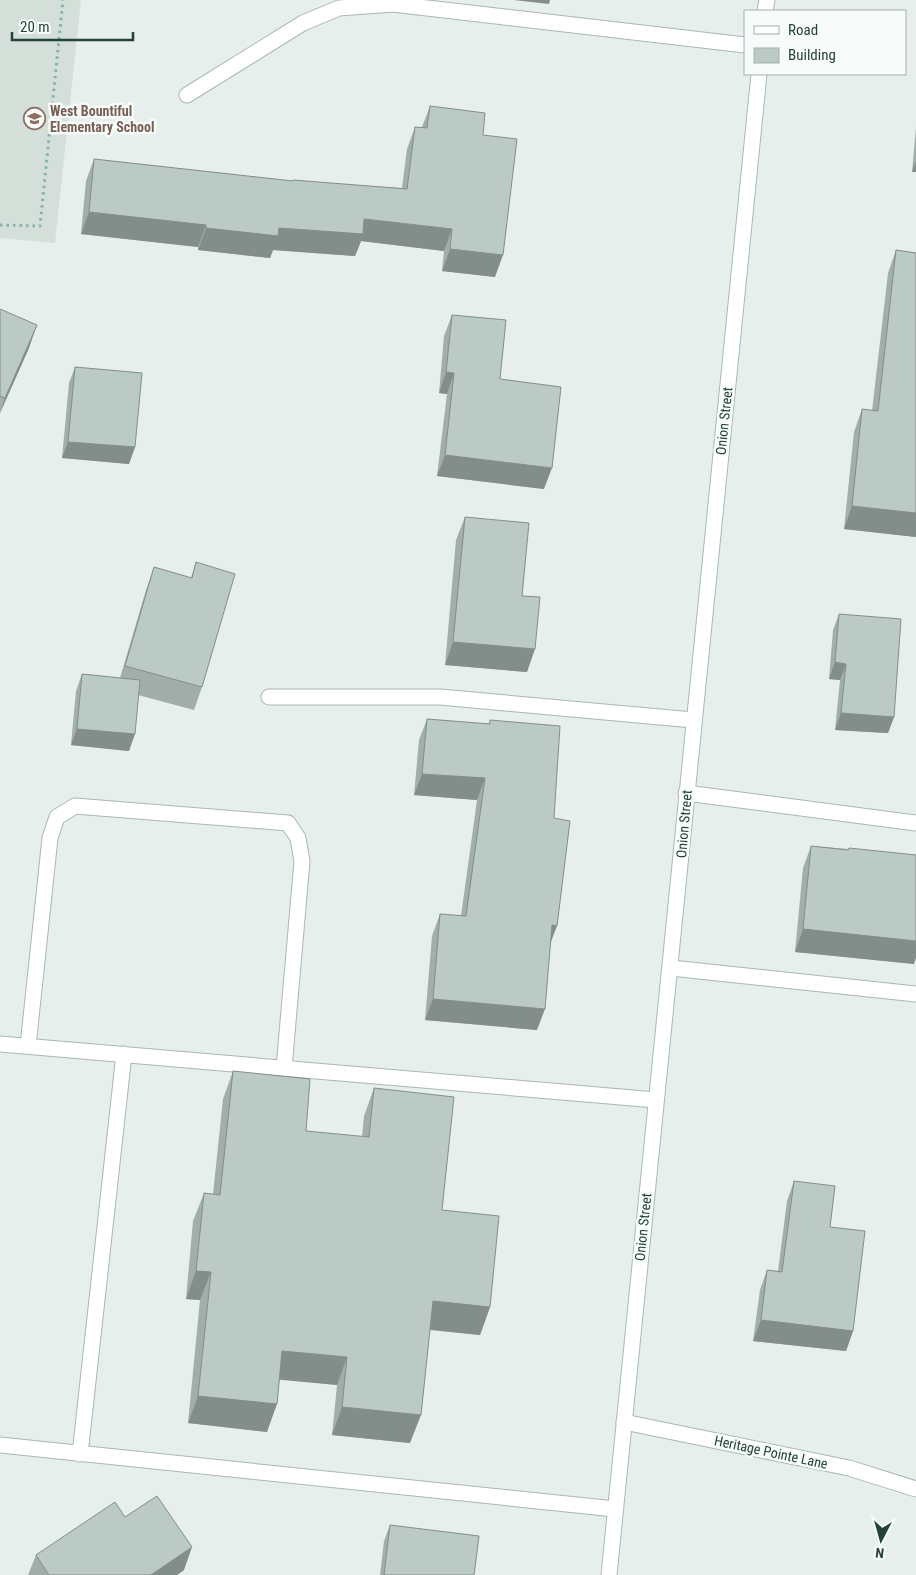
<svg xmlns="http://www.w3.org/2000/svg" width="916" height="1575" viewBox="0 0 916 1575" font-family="'Roboto Condensed',sans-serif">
	<rect width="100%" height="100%" fill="#e6efeb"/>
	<!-- built -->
	<path fill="#d4dfda" d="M 0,0 L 81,0 L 55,243 L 0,238 Z"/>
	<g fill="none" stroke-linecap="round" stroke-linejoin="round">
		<defs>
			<path id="lane" d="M 187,95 L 303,23 L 339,8 L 393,4 L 745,45
				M 269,697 L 440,697 L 693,720
				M 686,793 L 916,823
				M 671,968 L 916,994
				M 0,1044 L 656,1100
				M 28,1046 L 50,838 L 57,817 L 75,806 L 288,823 L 298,838 L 302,861 L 284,1068
				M 0,1445 L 615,1509
				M 80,1454 L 124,1054"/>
			<path id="street" d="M 624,1422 L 849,1468 L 916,1489"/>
			<path id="secondary" d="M 765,11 L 767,0
				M 609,1575 L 759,74"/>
		</defs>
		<!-- lane casing -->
		<use href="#lane" stroke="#a8b8b2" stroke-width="17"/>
		<!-- street casing -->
		<use href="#street" stroke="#a8b8b2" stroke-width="17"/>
		<!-- secondary casing -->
		<use href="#secondary" stroke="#a4bbb3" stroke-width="17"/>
		<!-- path -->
		<path stroke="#86b3a5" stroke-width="3" stroke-dasharray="2.5 4" stroke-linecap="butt" d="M 0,225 L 40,226 L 63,0"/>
		<!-- lane -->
		<use href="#lane" stroke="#fff" stroke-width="15"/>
		<!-- street -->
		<use href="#street" stroke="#fff" stroke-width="15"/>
		<!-- secondary -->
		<use href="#secondary" stroke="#fff" stroke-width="15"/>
	</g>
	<!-- wall -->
	<path fill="#a1aea9" d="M 430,106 L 483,135 L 495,277 L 442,271 L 444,251 L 361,241 L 355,256 L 273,250 L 270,258 L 198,250 L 198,247 L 81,234 L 86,181 L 94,159 L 292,181 L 402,188 L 407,149 L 415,127 L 422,127 Z
		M 916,127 L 916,172 L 912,172 Z
		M 896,250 L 916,253 L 916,537 L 844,529 L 854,432 L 862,409 L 872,411 L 888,273 Z
		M 0,309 L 29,348 L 0,413 Z
		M 452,315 L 500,379 L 544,489 L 437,476 L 447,394 L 439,393 L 444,336 Z
		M 75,367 L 135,447 L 129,464 L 62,458 L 69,383 Z
		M 465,517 L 522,596 L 527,672 L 445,665 L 456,540 Z
		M 196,562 L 202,687 L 194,710 L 138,695 L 129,751 L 71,745 L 76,691 L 82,674 L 120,678 L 146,590 L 154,567 L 191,578 Z
		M 839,614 L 894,717 L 888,733 L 835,730 L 840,680 L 829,679 L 833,630 Z
		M 427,719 L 489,724 L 490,720 L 554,818 L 550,943 L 537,1030 L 425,1020 L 432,936 L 440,914 L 461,916 L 477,800 L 414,795 L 419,740 Z
		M 811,846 L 848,849 L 914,964 L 795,952 L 803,868 Z
		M 233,1071 L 306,1131 L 362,1137 L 364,1116 L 374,1088 L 442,1210 L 490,1307 L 480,1335 L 430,1330 L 410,1443 L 332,1435 L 337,1385 L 280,1379 L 267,1432 L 188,1423 L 200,1300 L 186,1299 L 193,1221 L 204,1193 L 213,1194 L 223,1099 Z
		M 794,1181 L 830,1227 L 853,1331 L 846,1351 L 753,1341 L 760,1290 L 767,1270 L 778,1271 L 787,1201 Z
		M 125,1517 L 184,1570 L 177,1575 L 28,1575 L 36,1555 Z
		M 390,1525 L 474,1575 L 380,1575 L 384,1541 Z"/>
	<!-- shaded-wall -->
	<path fill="#838d89" d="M 514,0 L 550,0 L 549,4 Z
		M 916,161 L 916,172 L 912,172 Z
		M 89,212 L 206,225 L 198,247 L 81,234 Z
		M 364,219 L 452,229 L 444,251 L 361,241 L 355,256 L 273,250 L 270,258 L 198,250 L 206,228 L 279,228 Z
		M 450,249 L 503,255 L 495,277 L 442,271 Z
		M 37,325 L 29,348 L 0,413 L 5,398 Z
		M 446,372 L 454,373 L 447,394 L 439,393 Z
		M 68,442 L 135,447 L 129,464 L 62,458 Z
		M 445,455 L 552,468 L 544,489 L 437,476 Z
		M 852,506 L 916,513 L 916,537 L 844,529 Z
		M 453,642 L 535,649 L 527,672 L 445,665 Z
		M 835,662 L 846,664 L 840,680 L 829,679 Z
		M 841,713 L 894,717 L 888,733 L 835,730 Z
		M 77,729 L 135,734 L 129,751 L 71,745 Z
		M 422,774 L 485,778 L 477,800 L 414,795 Z
		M 552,925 L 557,926 L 549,947 Z
		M 803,929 L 916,941 L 916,958 L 914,964 L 795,952 Z
		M 433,999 L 545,1009 L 537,1030 L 425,1020 Z
		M 196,1271 L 211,1272 L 200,1300 L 186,1299 Z
		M 433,1301 L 490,1307 L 480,1335 L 423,1329 Z
		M 761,1320 L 853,1331 L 846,1351 L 753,1341 Z
		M 282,1351 L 347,1357 L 337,1385 L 272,1379 Z
		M 198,1396 L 277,1404 L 267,1432 L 188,1423 Z
		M 342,1407 L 421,1415 L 410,1443 L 332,1435 Z
		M 192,1547 L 184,1570 L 177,1575 L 151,1575 Z"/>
	<!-- building -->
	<path fill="#bbcac4" stroke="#838d89" d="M 430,106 L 485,113 L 483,135 L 517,139 L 503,255 L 450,249 L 452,229 L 364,219 L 363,234 L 279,228 L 278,236 L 206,228 L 206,225 L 89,212 L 94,159 L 293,181 L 293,180 L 407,189 L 415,127 L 427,128 Z
		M 896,250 L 916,253 L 916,513 L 852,506 L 862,409 L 878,411 Z
		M 0,309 L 37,325 L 5,398 L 0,396 Z
		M 452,315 L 506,320 L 500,379 L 561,387 L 552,468 L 445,455 L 454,373 L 446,372 Z
		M 75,367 L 142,373 L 135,447 L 68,442 Z
		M 465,517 L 529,523 L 522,596 L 540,597 L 535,649 L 453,642 Z
		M 196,562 L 235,574 L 202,687 L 125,666 L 154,567 L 192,578 Z
		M 839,614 L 901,619 L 894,717 L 841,713 L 846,664 L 835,662 Z
		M 82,674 L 140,680 L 135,734 L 77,729 Z
		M 427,719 L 490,724 L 490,720 L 560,726 L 554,818 L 570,821 L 557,926 L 552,925 L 545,1009 L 433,999 L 440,914 L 466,916 L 485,778 L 422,774 Z
		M 811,846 L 848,850 L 849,848 L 916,855 L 916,941 L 803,929 Z
		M 233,1071 L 310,1079 L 306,1131 L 369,1137 L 374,1088 L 454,1097 L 442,1210 L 499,1216 L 490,1307 L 433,1301 L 421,1415 L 342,1407 L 347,1357 L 282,1351 L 277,1404 L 198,1396 L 211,1272 L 196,1271 L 204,1193 L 220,1195 Z
		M 794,1181 L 835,1186 L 830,1227 L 865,1231 L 853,1331 L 761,1320 L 767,1270 L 782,1272 Z
		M 157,1496 L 192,1547 L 151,1575 L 49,1575 L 36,1555 L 115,1502 L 125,1517 Z
		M 390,1525 L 479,1536 L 474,1575 L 384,1575 Z"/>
	<!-- icons -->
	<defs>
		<symbol id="school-ring" viewBox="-11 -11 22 22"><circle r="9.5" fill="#f7fbf9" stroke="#8d6e63" stroke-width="1.5"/><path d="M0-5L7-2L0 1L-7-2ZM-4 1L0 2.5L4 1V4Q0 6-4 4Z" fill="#8d6e63"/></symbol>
	</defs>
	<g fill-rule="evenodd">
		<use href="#school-ring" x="22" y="106" width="25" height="25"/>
	</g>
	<g text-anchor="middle" stroke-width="5" stroke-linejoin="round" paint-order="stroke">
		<!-- education labels -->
		<g font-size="14" font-weight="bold" fill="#785e54" stroke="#f7fbf9" text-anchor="start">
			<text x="50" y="116">West Bountiful<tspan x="50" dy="16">Elementary School</tspan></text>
		</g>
		<!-- street labels -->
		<g font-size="14" fill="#24423a" stroke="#f7fbf9">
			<text transform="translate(724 421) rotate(-84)" y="5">Onion Street</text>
			<text transform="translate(684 824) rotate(-85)" y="5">Onion Street</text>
			<text transform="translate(643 1227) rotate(-84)" y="5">Onion Street</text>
			<text transform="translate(771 1452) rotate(12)" y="5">Heritage Pointe Lane</text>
		</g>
	</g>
	<!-- legend -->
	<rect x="744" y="10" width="162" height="65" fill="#f7fbf9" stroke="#a3b1ad"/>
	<rect x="754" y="26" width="25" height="8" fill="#ffffff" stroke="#a3b1ad"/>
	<text x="788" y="35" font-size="15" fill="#24423a">Road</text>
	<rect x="754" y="48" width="25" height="15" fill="#bbcac4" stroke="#a3b1ad"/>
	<text x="788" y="60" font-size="15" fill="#24423a">Building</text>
	<!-- north arrow -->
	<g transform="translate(881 1540) rotate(186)" stroke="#f7fbf9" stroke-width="4" paint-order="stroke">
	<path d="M0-4L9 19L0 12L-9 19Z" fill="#24423a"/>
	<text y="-8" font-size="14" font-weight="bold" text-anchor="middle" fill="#24423a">N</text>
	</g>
	<!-- scale -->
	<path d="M12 32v8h121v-8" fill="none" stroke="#24423a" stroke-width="2.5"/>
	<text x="20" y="32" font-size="15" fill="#24423a" stroke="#f7fbf9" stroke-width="4" paint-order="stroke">20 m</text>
</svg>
